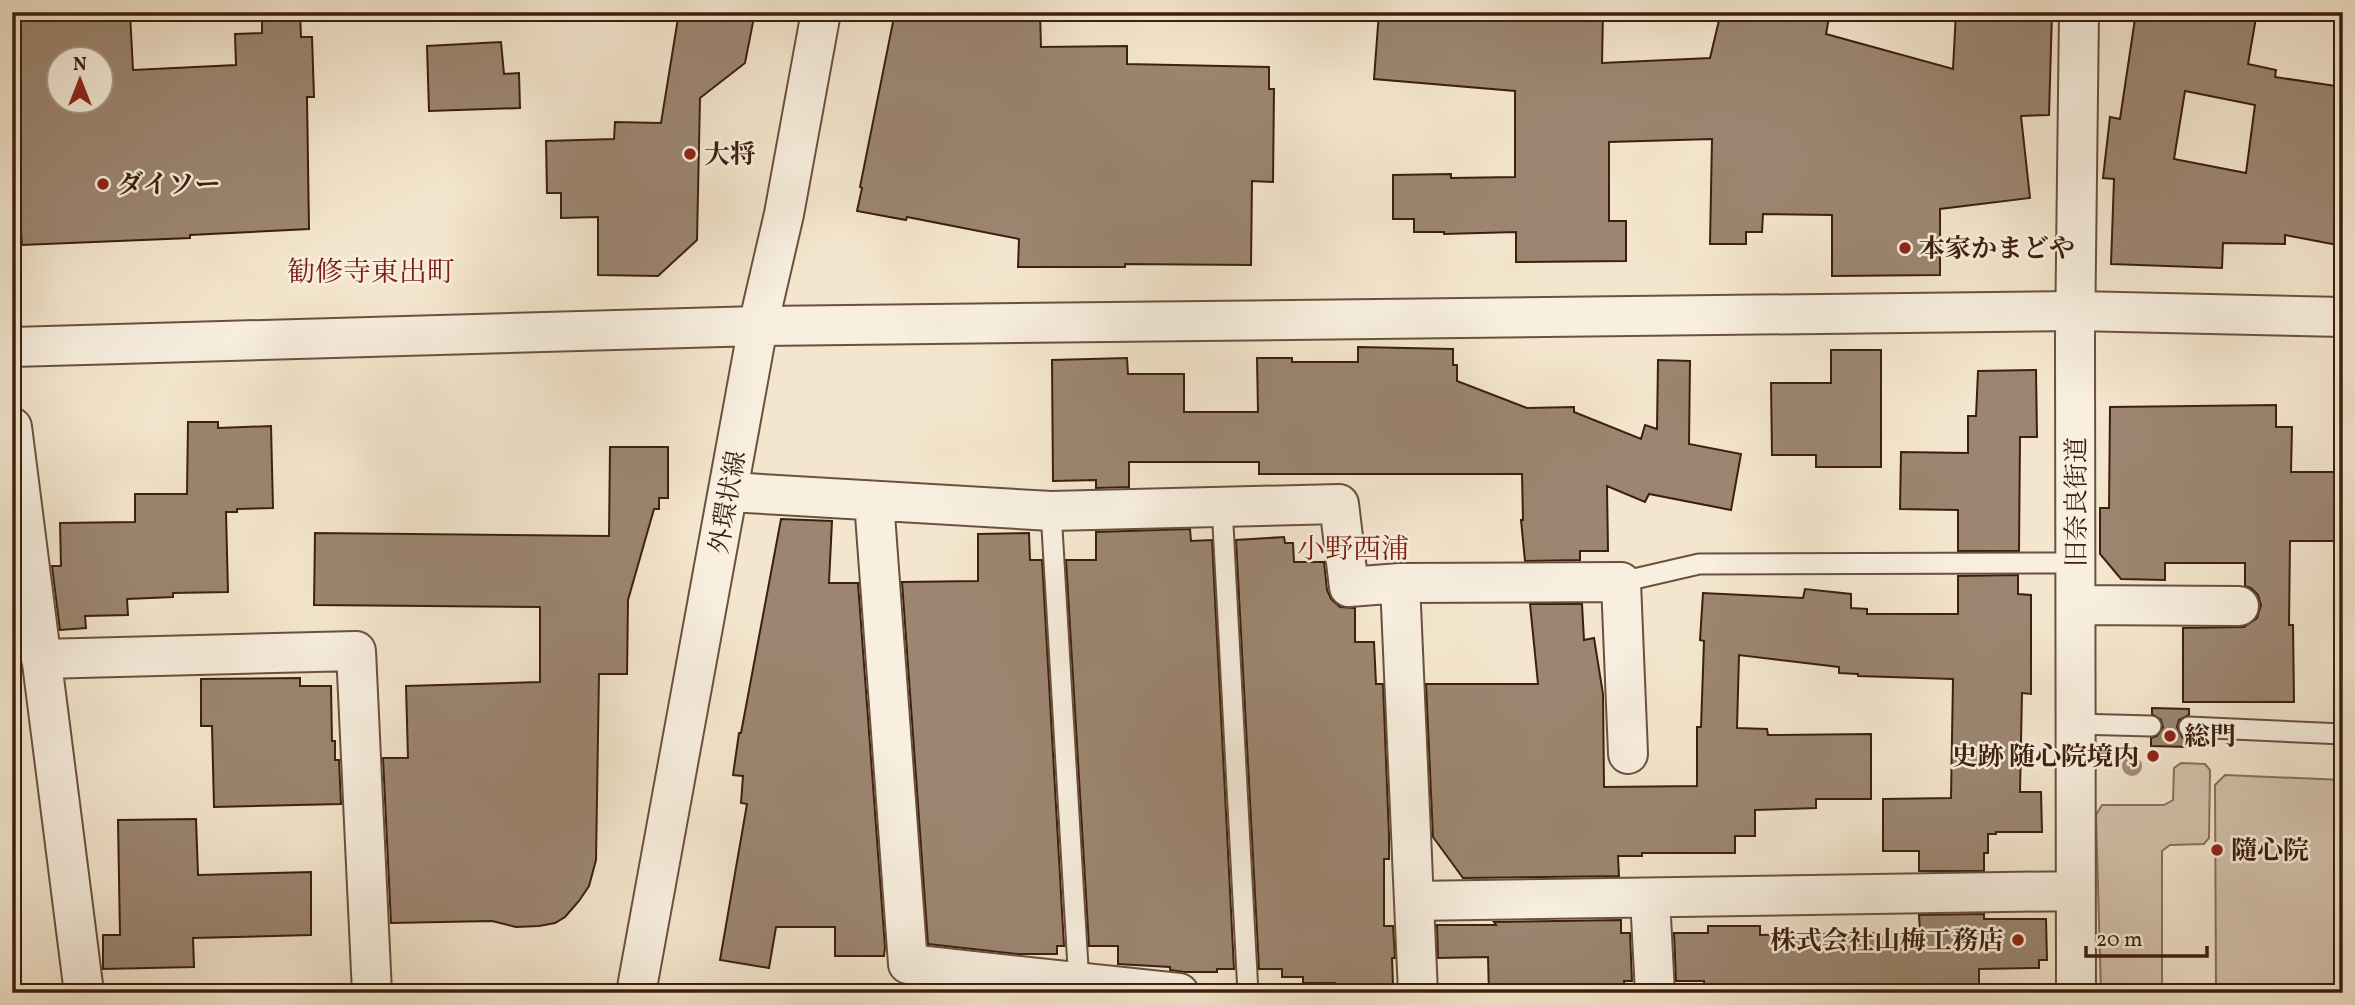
<svg xmlns="http://www.w3.org/2000/svg" width="2355" height="1005" viewBox="0 0 2355 1005" font-family="Vollkorn,'Noto Serif JP',serif">
	<rect width="100%" height="100%" fill="#f4e6ce"/>
	<filter id="stains"><feTurbulence type="fractalNoise" baseFrequency=".00286" numOctaves="4"/><feColorMatrix values="0 0 0 0 .2 0 0 0 0 .09 0 0 0 0 .02 0 0 0 .5 -.17"/></filter>
	<radialGradient id="worn" r=".72"><stop offset=".6" stop-color="#630" stop-opacity="0"/><stop offset="1" stop-color="#630" stop-opacity=".3"/></radialGradient>
	<!-- green -->
	<path fill="#d5c4ad" stroke="#88725d" stroke-width="2" d="M 2181,763 L 2205,764 L 2210,770 L 2209,838 L 2204,844 L 2170,845 L 2162,851 L 2162,993 L 2101,993 L 2096,815 L 2102,805 L 2164,805 L 2173,800 L 2174,768 Z
		M 2225,775 L 2343,780 L 2343,993 L 2216,993 L 2215,785 Z"/>
	<!-- building -->
	<path fill="#9c8671" stroke="#3c1f0d" stroke-width="2" fill-rule="evenodd" d="M 262,12 L 300,12 L 301,37 L 312,37 L 314,97 L 307,97 L 309,229 L 190,235 L 190,238 L 22,245 L 12,118 L 12,19 L 130,13 L 133,70 L 236,65 L 235,34 L 262,33 ZM 60,60 L 102,60 L 102,102 L 60,102 Z
		M 679,12 L 755,12 L 745,63 L 700,98 L 697,240 L 658,276 L 598,275 L 598,217 L 561,218 L 561,193 L 547,193 L 546,141 L 614,139 L 615,122 L 661,123 Z
		M 895,12 L 1040,12 L 1041,47 L 1127,46 L 1127,64 L 1269,67 L 1269,89 L 1274,89 L 1273,182 L 1252,181 L 1251,265 L 1125,264 L 1125,267 L 1018,267 L 1019,239 L 907,217 L 906,220 L 857,211 L 862,188 L 860,187 Z
		M 1379,12 L 1603,12 L 1602,63 L 1710,58 L 1721,12 L 1830,12 L 1826,34 L 1953,69 L 1956,12 L 2052,12 L 2049,115 L 2021,116 L 2030,198 L 1940,209 L 1940,275 L 1832,276 L 1832,215 L 1763,214 L 1762,232 L 1746,232 L 1746,244 L 1710,244 L 1712,139 L 1609,142 L 1609,221 L 1626,221 L 1626,261 L 1516,262 L 1516,232 L 1444,234 L 1444,232 L 1414,232 L 1414,219 L 1393,219 L 1393,175 L 1451,174 L 1451,178 L 1515,177 L 1515,91 L 1374,79 Z
		M 2136,12 L 2257,12 L 2248,64 L 2276,70 L 2275,77 L 2343,87 L 2343,246 L 2285,235 L 2285,244 L 2223,243 L 2222,268 L 2111,264 L 2114,179 L 2103,178 L 2110,117 L 2120,119 ZM 2185,91 L 2255,105 L 2246,173 L 2174,159 Z
		M 501,42 L 504,74 L 519,73 L 520,108 L 429,111 L 427,46 Z
		M 1358,347 L 1453,349 L 1453,365 L 1457,365 L 1457,381 L 1527,408 L 1574,407 L 1574,412 L 1641,439 L 1645,425 L 1657,429 L 1658,360 L 1690,361 L 1689,444 L 1741,454 L 1731,510 L 1649,494 L 1645,502 L 1607,486 L 1608,551 L 1580,551 L 1580,560 L 1525,561 L 1521,520 L 1523,520 L 1522,474 L 1259,474 L 1259,462 L 1129,462 L 1129,487 L 1096,488 L 1096,480 L 1053,481 L 1052,360 L 1127,358 L 1128,374 L 1184,374 L 1184,412 L 1258,412 L 1257,358 L 1292,358 L 1292,362 L 1358,362 Z
		M 1831,350 L 1881,350 L 1881,467 L 1816,467 L 1816,455 L 1772,455 L 1771,383 L 1831,383 Z
		M 2036,370 L 2037,437 L 2020,437 L 2019,551 L 1958,551 L 1958,510 L 1900,509 L 1901,452 L 1968,453 L 1968,416 L 1976,416 L 1978,371 Z
		M 2276,405 L 2276,427 L 2292,427 L 2291,472 L 2343,472 L 2343,541 L 2290,541 L 2289,625 L 2293,625 L 2294,702 L 2183,702 L 2183,628 L 2244,627 L 2257,618 L 2261,605 L 2258,595 L 2251,588 L 2245,586 L 2245,563 L 2165,563 L 2165,580 L 2121,579 L 2100,554 L 2100,508 L 2109,508 L 2110,407 Z
		M 188,422 L 218,422 L 218,428 L 271,426 L 273,508 L 237,509 L 237,512 L 226,512 L 228,592 L 173,593 L 173,597 L 127,599 L 128,615 L 85,616 L 86,628 L 60,630 L 52,566 L 61,566 L 60,523 L 135,522 L 135,494 L 187,494 Z
		M 610,447 L 668,447 L 668,498 L 659,498 L 659,509 L 654,509 L 628,600 L 627,674 L 599,674 L 596,860 L 589,886 L 579,901 L 565,917 L 555,923 L 539,926 L 516,927 L 492,921 L 391,923 L 383,758 L 408,758 L 406,686 L 540,682 L 540,607 L 314,605 L 315,533 L 609,536 Z
		M 781,519 L 832,521 L 829,583 L 858,583 L 885,947 L 884,956 L 835,956 L 835,927 L 776,927 L 769,968 L 720,960 L 747,804 L 741,803 L 743,776 L 733,775 L 739,733 L 741,733 Z
		M 1190,529 L 1191,541 L 1212,540 L 1234,969 L 1217,969 L 1217,972 L 1184,972 L 1170,970 L 1170,967 L 1118,964 L 1118,946 L 1089,946 L 1066,560 L 1096,560 L 1096,532 Z
		M 1029,533 L 1030,560 L 1042,560 L 1064,946 L 1057,946 L 1057,954 L 1017,954 L 928,944 L 902,582 L 978,581 L 978,534 Z
		M 1284,537 L 1285,543 L 1293,543 L 1294,562 L 1324,562 L 1327,590 L 1331,599 L 1340,607 L 1355,608 L 1355,642 L 1374,642 L 1376,684 L 1383,684 L 1389,836 L 1389,859 L 1384,859 L 1384,926 L 1393,926 L 1395,958 L 1392,958 L 1393,985 L 1335,986 L 1335,983 L 1303,983 L 1303,977 L 1282,977 L 1282,969 L 1259,969 L 1236,540 Z
		M 2018,575 L 2018,594 L 2031,595 L 2031,694 L 2022,693 L 2020,792 L 2041,792 L 2042,832 L 1996,832 L 1996,834 L 1988,834 L 1988,853 L 1984,853 L 1984,871 L 1919,871 L 1919,851 L 1883,851 L 1883,799 L 1951,798 L 1953,679 L 1858,676 L 1858,674 L 1839,673 L 1839,667 L 1739,655 L 1737,728 L 1767,729 L 1768,735 L 1871,734 L 1871,799 L 1816,799 L 1816,808 L 1755,810 L 1755,836 L 1735,836 L 1735,853 L 1642,853 L 1642,856 L 1618,856 L 1619,876 L 1463,878 L 1433,837 L 1426,684 L 1538,684 L 1530,604 L 1582,604 L 1584,640 L 1594,638 L 1603,694 L 1604,787 L 1697,786 L 1697,727 L 1701,727 L 1704,641 L 1700,640 L 1703,593 L 1803,598 L 1805,589 L 1851,594 L 1851,608 L 1867,609 L 1867,614 L 1958,614 L 1958,576 Z
		M 300,678 L 300,686 L 331,686 L 332,741 L 335,741 L 335,760 L 339,760 L 341,804 L 214,807 L 212,726 L 201,726 L 201,679 Z
		M 2152,708 L 2189,709 L 2189,715 L 2179,720 L 2177,727 L 2182,737 L 2189,739 L 2188,747 L 2151,746 L 2151,738 L 2157,736 L 2163,727 L 2161,720 L 2152,714 Z
		M 196,819 L 198,875 L 311,872 L 311,935 L 193,938 L 194,967 L 103,969 L 103,935 L 120,935 L 118,820 Z
		M 1984,914 L 1984,919 L 2046,919 L 2047,960 L 2039,960 L 2039,968 L 1979,969 L 1979,993 L 1704,993 L 1704,981 L 1676,981 L 1674,933 L 1708,933 L 1708,926 L 1760,926 L 1760,935 L 1920,932 L 1919,915 Z
		M 1621,920 L 1621,933 L 1630,933 L 1632,981 L 1624,981 L 1625,993 L 1489,993 L 1488,957 L 1438,958 L 1437,925 L 1496,925 L 1494,922 Z"/>
	<g fill="none" stroke-linecap="round" stroke-linejoin="round">
		<defs>
			<path id="service" d="M 1222,506 L 1248,993
				M 1051,511 L 1079,984
				M 1621,582 L 1699,564 L 2076,563
				M 2076,724 L 2151,726
				M 2189,727 L 2343,734"/>
			<path id="minor" d="M 12,427 L 84,993
				M 729,492 L 1051,511 L 1339,504 L 1349,587 L 1400,583 L 1621,582 L 1628,754
				M 874,501 L 908,964 L 1179,993
				M 1400,583 L 1418,993
				M 2076,605 L 2239,606
				M 41,659 L 356,651 L 372,993
				M 1650,898 L 1655,993
				M 1414,901 L 2075,891
				M 2076,993 L 2075,339 L 2079,12"/>
			<path id="tertiary" d="M 12,347 L 758,326 L 2076,311 L 2343,317
				M 636,993 L 758,326 L 784,214 L 821,12"/>
		</defs>
		<!-- service casing -->
		<use href="#service" stroke="#6a513d" stroke-width="23"/>
		<!-- minor casing -->
		<use href="#minor" stroke="#6a513d" stroke-width="42"/>
		<!-- tertiary casing -->
		<use href="#tertiary" stroke="#6a513d" stroke-width="42"/>
		<!-- service -->
		<use href="#service" stroke="#f8efdf" stroke-width="19"/>
		<!-- minor -->
		<use href="#minor" stroke="#f8efdf" stroke-width="38"/>
		<!-- tertiary -->
		<use href="#tertiary" stroke="#f8efdf" stroke-width="38"/>
	</g>
	<!-- trees -->
	<circle fill="#a48f7a" cx="2132" cy="766" r="10"/>
	<!-- markers -->
	<g fill="#8f2418" stroke="#f8efdf" stroke-width="2.5">
		<circle cx="690" cy="154" r="7"/>
		<circle cx="103" cy="184" r="7"/>
		<circle cx="1905" cy="248" r="7"/>
		<circle cx="2170" cy="736" r="7"/>
		<circle cx="2153" cy="756" r="7"/>
		<circle cx="2217" cy="850" r="7"/>
		<circle cx="2018" cy="940" r="7"/>
	</g>
	<g text-anchor="middle" stroke-width="5" stroke-linejoin="round" paint-order="stroke">
		<!-- poi labels -->
		<g font-size="26" font-weight="bold" fill="#3c1f0d" stroke="#f8efdf" text-anchor="start">
			<text x="704" y="163">大将</text>
			<text x="117" y="193">ダイソー</text>
			<text x="1919" y="257">本家かまどや</text>
			<text x="2184" y="745">総門</text>
			<text x="2139" y="765" text-anchor="end">史跡 随心院境内</text>
			<text x="2231" y="859">隨心院</text>
			<text x="2004" y="949" text-anchor="end">株式会社山梅工務店</text>
		</g>
		<!-- street labels -->
		<g font-size="26" fill="#3c1f0d" stroke="#f8efdf">
			<text transform="translate(727 502) rotate(-80)" y="9">外環状線</text>
			<text transform="translate(2076 502) rotate(-90)" y="9">旧奈良街道</text>
		</g>
		<!-- neighbourhood labels -->
		<g font-size="28" fill="#7a1f14" stroke="#f8efdf">
			<text x="371" y="281">勧修寺東出町</text>
			<text x="1353" y="558">小野西浦</text>
		</g>
	</g>
	<!-- margin -->
	<rect width="2355" height="1005" fill="none" stroke="#f4e6ce" stroke-width="42"/>
	<rect x="14" y="14" width="2327" height="977" fill="none" stroke="#3c1f0d" stroke-width="3.5"/>
	<rect x="21" y="21" width="2313" height="963" fill="none" stroke="#3c1f0d" stroke-width="2"/>
	<!-- north arrow -->
	<g transform="translate(80 80)"><circle r="33" fill="#f8efdf" stroke="#ad9c8b" stroke-width="2"/>
	<path d="M0-5L12 26L0 18L-12 26Z" fill="#8f2418"/>
	<text y="-10" font-size="19" font-weight="bold" text-anchor="middle" fill="#3c1f0d">N</text>
	</g>
	<!-- scale -->
	<path d="M2086 946v10h121v-10" fill="none" stroke="#3c1f0d" stroke-width="3.5"/>
	<text x="2096" y="946" font-size="21" fill="#3c1f0d" stroke="#f8efdf" stroke-width="5" paint-order="stroke">20 m</text>
	<rect width="100%" height="100%" filter="url(#stains)"/>
	<rect width="100%" height="100%" fill="url(#worn)"/>
</svg>
